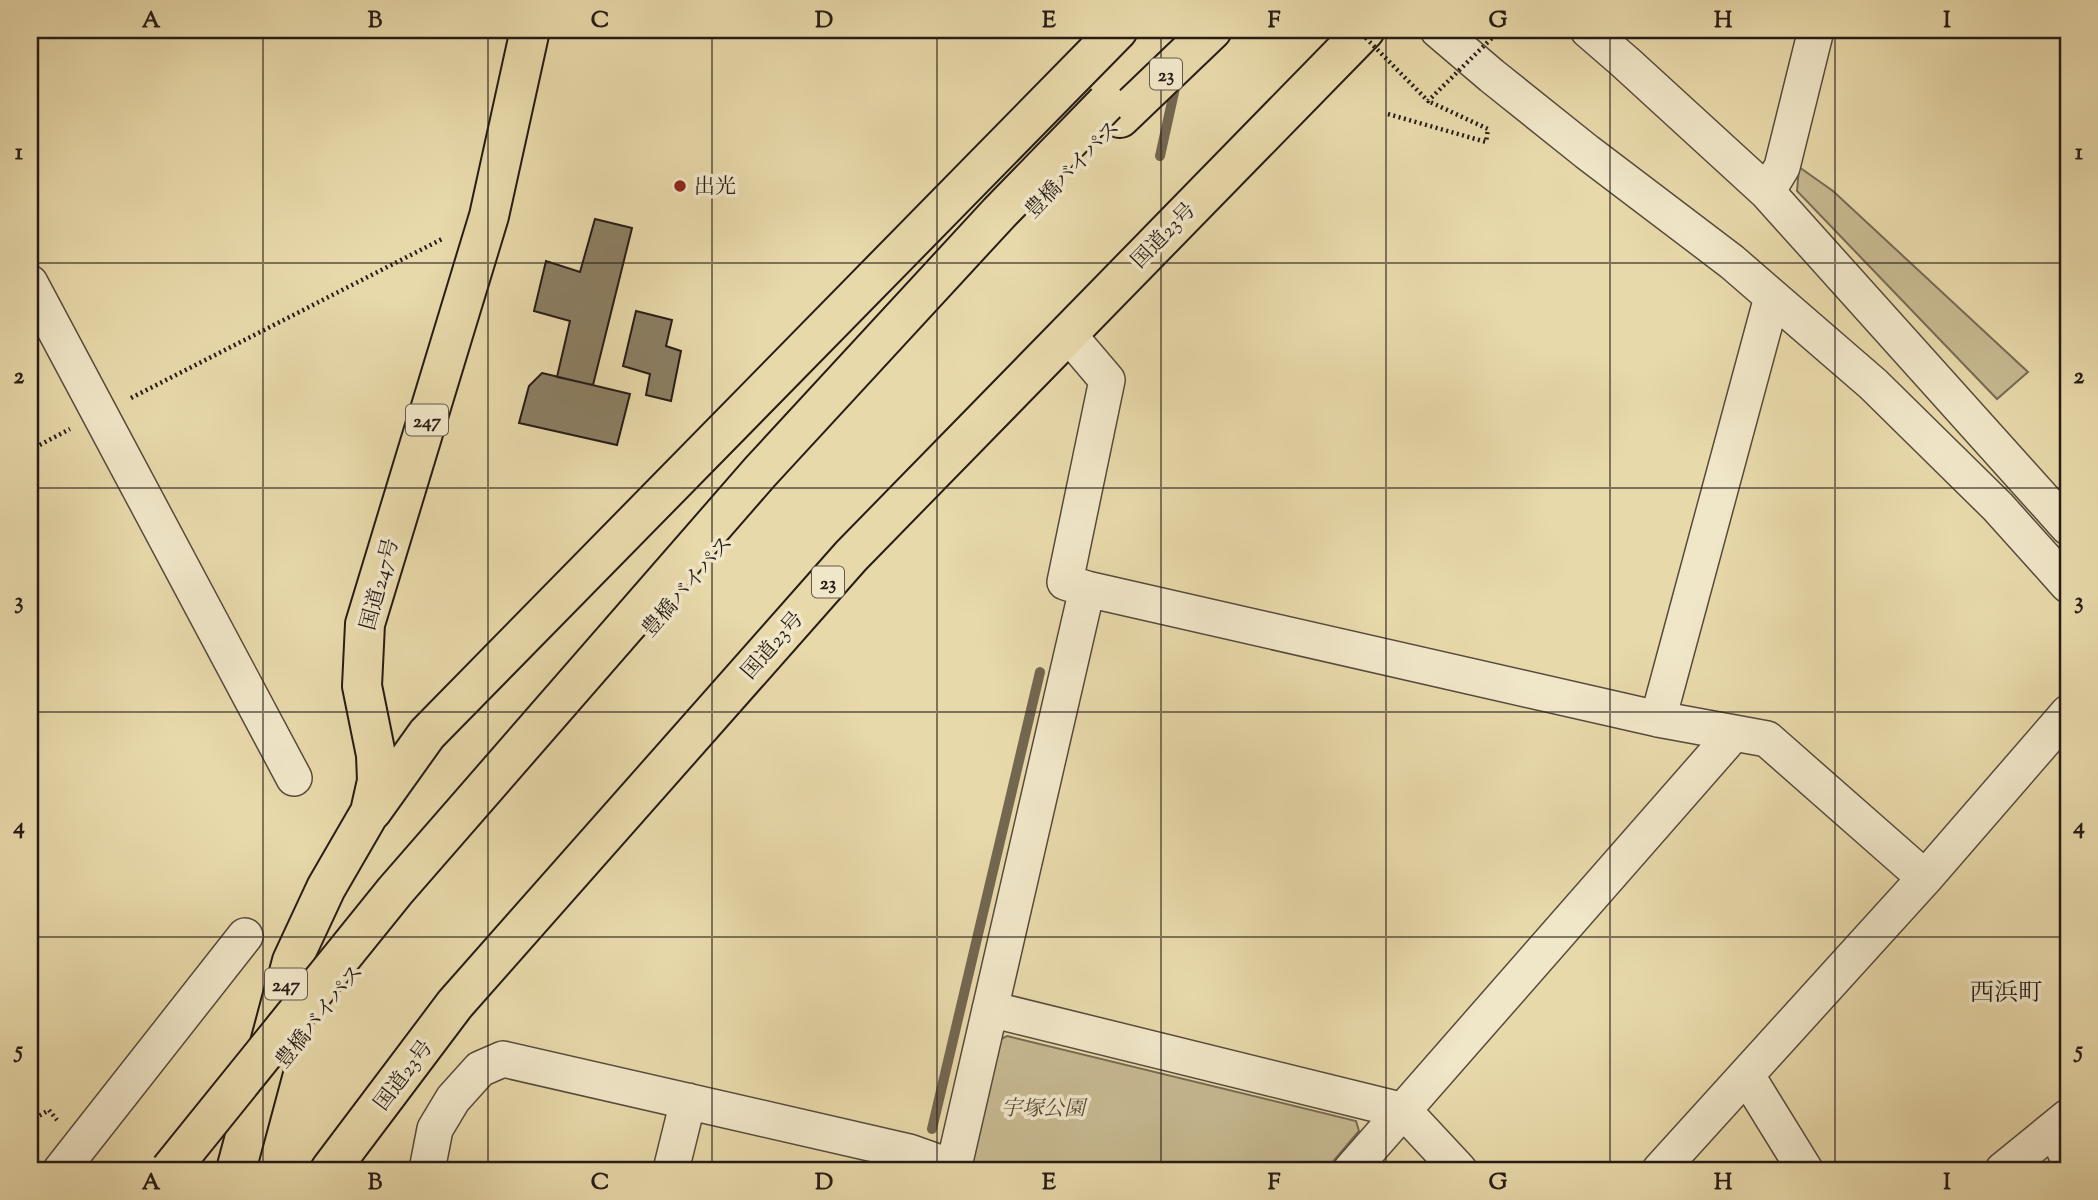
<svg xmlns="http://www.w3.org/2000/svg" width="2098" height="1200" viewBox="0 0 2098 1200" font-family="'Sorts Mill Goudy','Noto Serif JP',serif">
	<rect width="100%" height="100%" fill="#e8d9aa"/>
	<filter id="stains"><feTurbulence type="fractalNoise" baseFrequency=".00286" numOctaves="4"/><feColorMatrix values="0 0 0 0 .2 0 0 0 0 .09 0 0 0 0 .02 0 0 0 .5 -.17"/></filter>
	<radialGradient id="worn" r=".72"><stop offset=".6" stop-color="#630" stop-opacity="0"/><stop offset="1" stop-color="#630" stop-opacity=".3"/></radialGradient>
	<!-- green -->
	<path fill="#c7b991" stroke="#776a54" stroke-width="2" d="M 1799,167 L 1833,191 L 2028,372 L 1997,399 L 1797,191 Z
		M 1007,1036 L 1356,1121 L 1359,1131 L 1326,1170 L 966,1170 L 995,1042 Z"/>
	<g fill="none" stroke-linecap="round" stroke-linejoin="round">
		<!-- stream -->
		<path stroke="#736751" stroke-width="10" d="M 1160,156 L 1177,79
			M 932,1129 L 1040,672"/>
	</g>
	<!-- building -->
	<path fill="#8b7e63" stroke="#271c17" stroke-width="2" d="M 595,219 L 632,228 L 593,385 L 557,377 L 570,321 L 534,311 L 546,261 L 580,272 Z
		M 636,311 L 672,320 L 666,346 L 681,351 L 671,401 L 646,395 L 650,374 L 623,366 Z
		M 542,373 L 630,394 L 617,445 L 519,423 L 529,386 Z"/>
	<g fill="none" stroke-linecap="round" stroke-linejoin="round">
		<defs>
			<path id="minor" d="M 1438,30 L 1492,76 L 1587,152 L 1732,262 L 1873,384 L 1998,507 L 2068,585
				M 1588,30 L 1625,62 L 1767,192 L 2068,527
				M 1767,192 L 1782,167 L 1816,30
				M 30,283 L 294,778
				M 1067,333 L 1107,380 L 1065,582 L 1087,589 L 1658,719 L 1767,739 L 1925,878
				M 1658,719 L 1772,297
				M 990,1009 L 1404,1111 L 1459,1170
				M 1747,1076 L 1805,1170
				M 2055,1129 L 2068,1158
				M 61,1170 L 245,936
				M 427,1170 L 435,1129 L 453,1099 L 480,1069 L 503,1059 L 909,1152 L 954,1168
				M 671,1170 L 688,1101
				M 953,1170 L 1087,589
				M 1351,1170 L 1734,733
				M 1660,1170 L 1925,878 L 2068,713
				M 2003,1170 L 2068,1117"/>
			<path id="highway" d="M 1120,118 L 1212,30
				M 372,811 L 427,734 L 1118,30
				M 236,1170 L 292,961 L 326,888 L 370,812 L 377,781 L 376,755 L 362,686 L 365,624 L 489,216 L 530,30
				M 330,1170 L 455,1004 L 851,556 L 1365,30"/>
		</defs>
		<!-- minor casing -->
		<use href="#minor" stroke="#574b3c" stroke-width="38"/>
		<!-- highway casing -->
		<use href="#highway" stroke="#271c17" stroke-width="42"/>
		<!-- path -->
		<path stroke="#271c17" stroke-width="4.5" stroke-dasharray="2 3.5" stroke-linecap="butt" d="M 1388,114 L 1486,142 L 1488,129 L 1428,101
			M 131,398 L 444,238
			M 30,450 L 70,429
			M 30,1121 L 49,1110 L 57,1120"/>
		<!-- minor -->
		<use href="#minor" stroke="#f0e6c8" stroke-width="35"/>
		<!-- highway -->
		<use href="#highway" stroke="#e8d9aa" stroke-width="38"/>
		<defs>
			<path id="highway-bridge" d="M 170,1170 L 395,891 L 760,472 L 999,213 L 1106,103"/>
		</defs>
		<!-- highway-bridge casing -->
		<use href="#highway-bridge" stroke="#271c17" stroke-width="42" stroke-linecap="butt"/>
		<!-- path-bridge -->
		<path stroke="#271c17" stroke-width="4.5" stroke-dasharray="2 3.5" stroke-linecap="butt" d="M 1358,30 L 1428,101 L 1500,30"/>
		<!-- highway-bridge -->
		<use href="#highway-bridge" stroke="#e8d9aa" stroke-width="38"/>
	</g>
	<!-- grid -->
	<path fill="none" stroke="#271c17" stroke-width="2" stroke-opacity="0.55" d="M 263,30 L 263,1170M 488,30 L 488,1170M 712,30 L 712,1170M 937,30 L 937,1170M 1161,30 L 1161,1170M 1386,30 L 1386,1170M 1610,30 L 1610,1170M 1835,30 L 1835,1170M 30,263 L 2068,263M 30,488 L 2068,488M 30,712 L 2068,712M 30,937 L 2068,937"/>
	<!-- markers -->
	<circle fill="#8f2418" stroke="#f0e6c8" stroke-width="2.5" cx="680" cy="186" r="7"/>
	<g text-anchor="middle" stroke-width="7" stroke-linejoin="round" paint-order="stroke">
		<!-- shield labels -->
		<g fill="#f0e6c8" stroke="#63594c" stroke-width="2">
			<rect x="1150" y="58.5" width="32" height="31" rx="5"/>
			<rect x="406" y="404.5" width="42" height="31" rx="5"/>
			<rect x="812" y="566.5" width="32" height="31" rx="5"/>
			<rect x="265" y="968.5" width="42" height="31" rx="5"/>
		</g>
		<g font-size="19" font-weight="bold" fill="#271c17">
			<text x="1166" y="81">23</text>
			<text x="427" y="427">247</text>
			<text x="828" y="589">23</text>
			<text x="286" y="991">247</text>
		</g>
		<!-- street labels -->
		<g font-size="21" fill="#271c17" stroke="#f0e6c8">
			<text transform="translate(1072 169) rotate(-46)" y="7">豊橋バイパス</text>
			<text transform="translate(1163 235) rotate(-46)" y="7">国道23号</text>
			<text transform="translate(379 584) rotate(-75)" y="7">国道247号</text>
			<text transform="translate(687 586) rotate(-49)" y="7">豊橋バイパス</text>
			<text transform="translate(772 645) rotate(-49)" y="7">国道23号</text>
			<text transform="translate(319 1016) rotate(-51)" y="7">豊橋バイパス</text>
			<text transform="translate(403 1075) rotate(-53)" y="7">国道23号</text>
		</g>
		<!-- poi labels -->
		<g font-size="21" fill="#271c17" stroke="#f0e6c8" text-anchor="start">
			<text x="694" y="193">出光</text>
		</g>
		<!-- park labels -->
		<g font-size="21" font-style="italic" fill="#574b3c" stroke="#f0e6c8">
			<text x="1043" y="1115">宇塚公園</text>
		</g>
		<!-- quarter labels -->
		<g font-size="24" fill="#271c17" stroke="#f0e6c8">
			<text x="2006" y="1000">西浜町</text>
		</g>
	</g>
	<!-- margin -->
	<rect width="2098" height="1200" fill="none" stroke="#e8d9aa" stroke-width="77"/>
	<rect x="38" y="38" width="2022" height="1124" fill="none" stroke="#271c17" stroke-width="2.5"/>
	<g font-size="23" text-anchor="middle" font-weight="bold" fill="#271c17">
		<text x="151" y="27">A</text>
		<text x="375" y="27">B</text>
		<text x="600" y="27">C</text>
		<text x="824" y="27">D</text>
		<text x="1049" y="27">E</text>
		<text x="1274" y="27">F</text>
		<text x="1498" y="27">G</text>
		<text x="1723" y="27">H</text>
		<text x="1947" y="27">I</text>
		<text x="19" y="159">1</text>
		<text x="2079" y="159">1</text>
		<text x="19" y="383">2</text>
		<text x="2079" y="383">2</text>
		<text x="19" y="608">3</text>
		<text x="2079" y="608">3</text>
		<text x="19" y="833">4</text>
		<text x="2079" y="833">4</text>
		<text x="19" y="1057">5</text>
		<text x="2079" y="1057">5</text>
		<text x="151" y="1189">A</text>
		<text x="375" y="1189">B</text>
		<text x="600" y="1189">C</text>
		<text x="824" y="1189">D</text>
		<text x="1049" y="1189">E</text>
		<text x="1274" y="1189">F</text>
		<text x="1498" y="1189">G</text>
		<text x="1723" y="1189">H</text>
		<text x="1947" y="1189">I</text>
	</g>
	<rect width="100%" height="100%" filter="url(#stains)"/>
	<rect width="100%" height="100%" fill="url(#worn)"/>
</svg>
